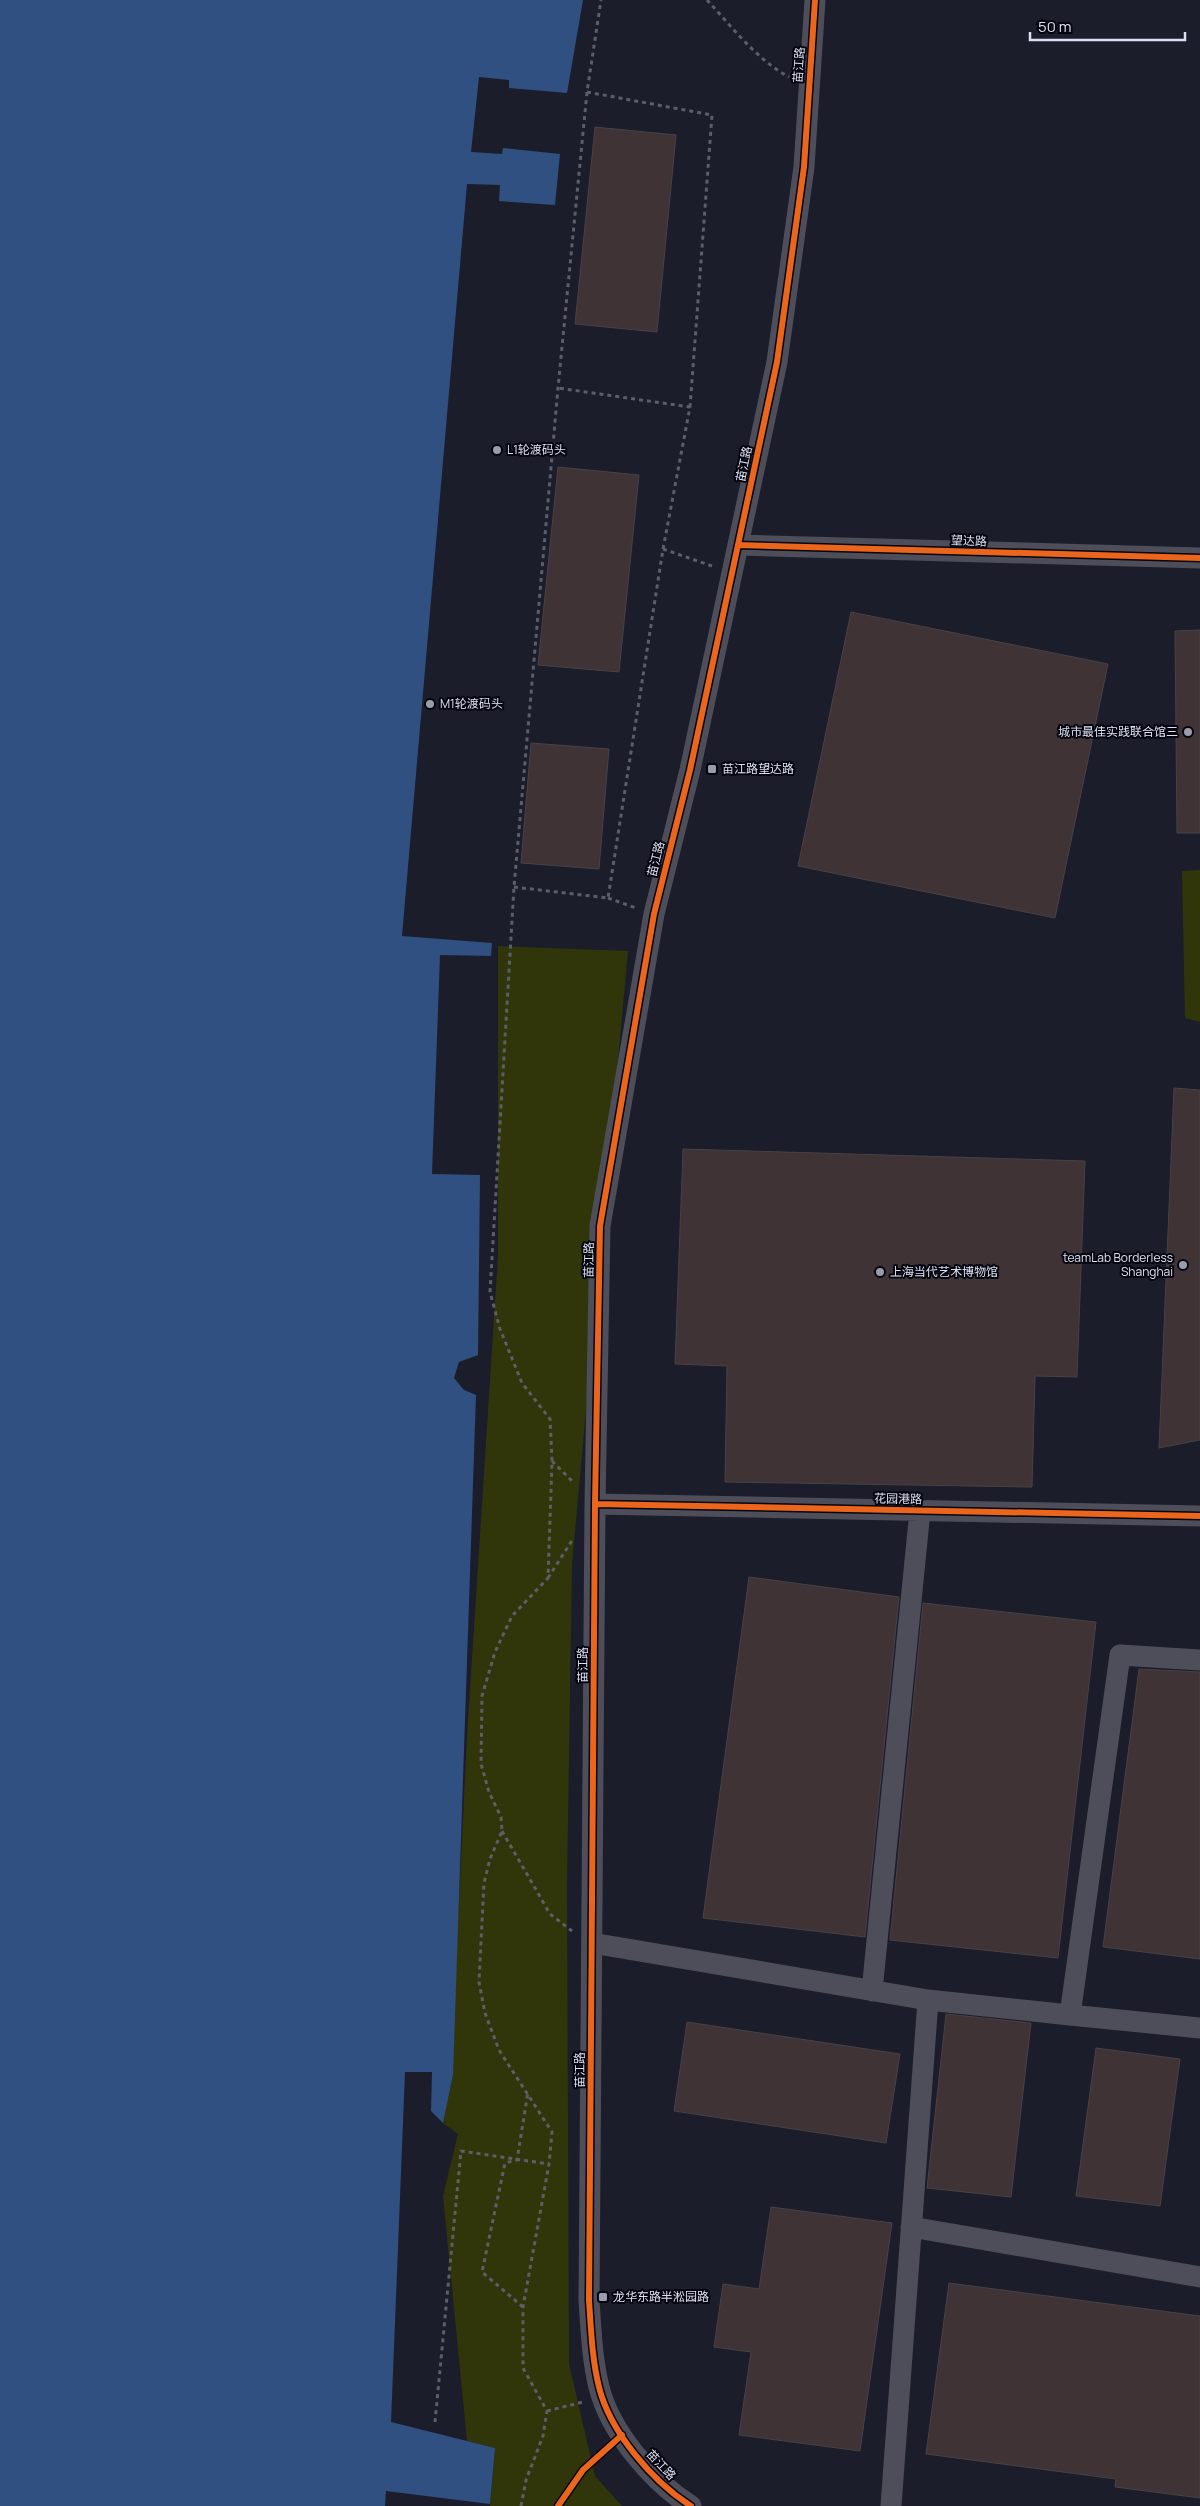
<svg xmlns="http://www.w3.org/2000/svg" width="1200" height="2506" viewBox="0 0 1200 2506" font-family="Manrope,'Noto Sans SC',sans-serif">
	<rect width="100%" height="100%" fill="#1b1d2a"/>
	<!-- green -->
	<path fill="#31360a" d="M 1200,870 L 1200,1022 L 1185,1018 L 1182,871 Z
		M 498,946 L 628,951 L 572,1564 L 567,1885 L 569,2364 L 595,2476 L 622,2506 L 490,2506 L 495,2448 L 467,2441 L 443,2196 L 458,2134 L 443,2123 L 453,2075 L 451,2064 L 467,1737 L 498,1256 Z"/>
	<!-- water -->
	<path fill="#305081" d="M 0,0 L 583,0 L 567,93 L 509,88 L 509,80 L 479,77 L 471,152 L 502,154 L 503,148 L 560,154 L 555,205 L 499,201 L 500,185 L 467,184 L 402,936 L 492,943 L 491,956 L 440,955 L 432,1174 L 480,1175 L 478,1355 L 459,1362 L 454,1378 L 464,1390 L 476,1395 L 453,2075 L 443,2123 L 431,2111 L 432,2072 L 405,2072 L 391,2422 L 495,2448 L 490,2504 L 386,2491 L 385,2506 L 0,2506 Z"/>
	<!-- building -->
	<path fill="#3f3335" stroke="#484246" d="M 595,127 L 676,135 L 657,332 L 575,324 Z
		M 558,467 L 639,475 L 619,672 L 538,665 Z
		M 851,612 L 1108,664 L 1055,918 L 798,866 Z
		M 1200,630 L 1200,833 L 1177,833 L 1175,631 Z
		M 531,743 L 609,749 L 599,869 L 521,863 Z
		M 1174,1088 L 1200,1090 L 1200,1440 L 1159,1448 Z
		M 683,1149 L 1085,1161 L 1077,1377 L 1035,1376 L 1032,1487 L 725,1482 L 727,1366 L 675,1364 Z
		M 749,1577 L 899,1597 L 865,1937 L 703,1918 Z
		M 923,1603 L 1096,1622 L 1058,1958 L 890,1940 Z
		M 1139,1669 L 1200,1672 L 1200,1959 L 1103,1947 Z
		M 946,2014 L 1031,2023 L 1011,2197 L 927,2188 Z
		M 687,2022 L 900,2054 L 886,2143 L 674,2111 Z
		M 1096,2048 L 1180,2059 L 1160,2206 L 1076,2196 Z
		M 771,2207 L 892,2223 L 860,2451 L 739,2435 L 751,2352 L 714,2347 L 723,2284 L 759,2289 Z
		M 949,2283 L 1200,2316 L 1200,2498 L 1115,2487 L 1116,2479 L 926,2454 Z"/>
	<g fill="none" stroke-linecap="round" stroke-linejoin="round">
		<!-- path -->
		<path stroke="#5c5e68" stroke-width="3" stroke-dasharray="4 4" stroke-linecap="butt" d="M 707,0 C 732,27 756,59 789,77
			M 587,92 L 712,115 L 690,407
			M 663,549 L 712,566
			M 514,887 L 608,898 L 663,549 L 690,407 L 558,388
			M 608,898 L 636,908
			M 552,1461 L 574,1483
			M 548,1578 L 573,1539
			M 502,1831 L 550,1914 L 572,1931
			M 523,2307 L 482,2272 L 505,2163 L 517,2160 L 528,2092
			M 547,2411 L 583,2402
			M 435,2422 L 461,2151 L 549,2164
			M 521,2506 L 526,2480 L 543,2436 L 547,2411 L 523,2368 L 523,2307 L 549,2164 L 552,2132 L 499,2050 L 485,2013 L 479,1982 L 484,1883 L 490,1859 L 502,1831 L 501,1817 L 489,1792 L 481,1764 L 482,1696 L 495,1652 L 512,1616 L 548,1578 L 552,1461 L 550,1419 L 522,1383 L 500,1329 L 490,1292 L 514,887 L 558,388 L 587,92 L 601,0"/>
		<!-- minor -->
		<path stroke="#4d4e59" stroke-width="21" d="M 738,545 L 1200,558
			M 595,1504 L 1200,1516
			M 1200,1660 L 1120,1655 L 1070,2015 L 1200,2028
			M 592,1943 L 928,2000 L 891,2506
			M 872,1991 L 920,1511
			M 928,2000 L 1070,2015
			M 911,2227 L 1200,2277
			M 691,2506 C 653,2482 610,2432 599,2387 C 592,2359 591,2329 589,2300 L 595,1504 L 600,1226 L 654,914 L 690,770 L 777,362 L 804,167 L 815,0"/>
		<defs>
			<path id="cycleway" d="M 738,545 L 1200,558
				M 595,1504 L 1200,1516
				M 558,2506 L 583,2470 L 622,2435
				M 691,2506 C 653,2482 610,2432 599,2387 C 592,2359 591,2329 589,2300 L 595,1504 L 600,1226 L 654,914 L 690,770 L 777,362 L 804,167 L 815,0"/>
		</defs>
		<!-- cycleway casing -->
		<use href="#cycleway" stroke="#04050e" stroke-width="9"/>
		<!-- cycleway -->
		<use href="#cycleway" stroke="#eb651d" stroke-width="6"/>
	</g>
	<!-- markers -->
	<g fill="#999cac" stroke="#04050e" stroke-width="2">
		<circle cx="497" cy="450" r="5"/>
		<circle cx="430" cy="704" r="5"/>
		<circle cx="1188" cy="732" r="5"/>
		<rect x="707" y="764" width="10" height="10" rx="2.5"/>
		<circle cx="1183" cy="1265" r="5"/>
		<circle cx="880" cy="1272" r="5"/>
		<rect x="598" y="2292" width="10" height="10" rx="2.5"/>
	</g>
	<g text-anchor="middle" stroke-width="4" stroke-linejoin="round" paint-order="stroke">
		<!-- street labels -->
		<g font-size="12" fill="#dde0f2" stroke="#04050e">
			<text transform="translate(799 65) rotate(-86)" y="4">苗江路</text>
			<text transform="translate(744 464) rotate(-78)" y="4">苗江路</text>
			<text transform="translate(969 541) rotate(2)" y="4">望达路</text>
			<text transform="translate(656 859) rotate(-76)" y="4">苗江路</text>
			<text transform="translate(589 1260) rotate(-89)" y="4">苗江路</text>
			<text transform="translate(898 1499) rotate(1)" y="4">花园港路</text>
			<text transform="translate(583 1665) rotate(-90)" y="4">苗江路</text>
			<text transform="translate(580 2070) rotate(-90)" y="4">苗江路</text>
			<text transform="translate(661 2465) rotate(47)" y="4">苗江路</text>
		</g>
		<!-- poi labels -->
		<g font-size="12" fill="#dde0f2" stroke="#04050e" text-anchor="start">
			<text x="507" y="454">L1轮渡码头</text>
			<text x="440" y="708">M1轮渡码头</text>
			<text x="1178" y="736" text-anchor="end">城市最佳实践联合馆三</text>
			<text x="722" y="773">苗江路望达路</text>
			<text x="1173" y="1262" text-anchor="end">teamLab Borderless<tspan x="1173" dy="14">Shanghai</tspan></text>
			<text x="890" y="1276">上海当代艺术博物馆</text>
			<text x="613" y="2301">龙华东路半淞园路</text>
		</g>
	</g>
	<!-- scale -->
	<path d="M1030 32v8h155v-8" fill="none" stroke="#dde0f2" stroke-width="2.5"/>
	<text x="1038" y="32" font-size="15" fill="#dde0f2" stroke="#04050e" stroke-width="4" paint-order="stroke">50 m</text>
</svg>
